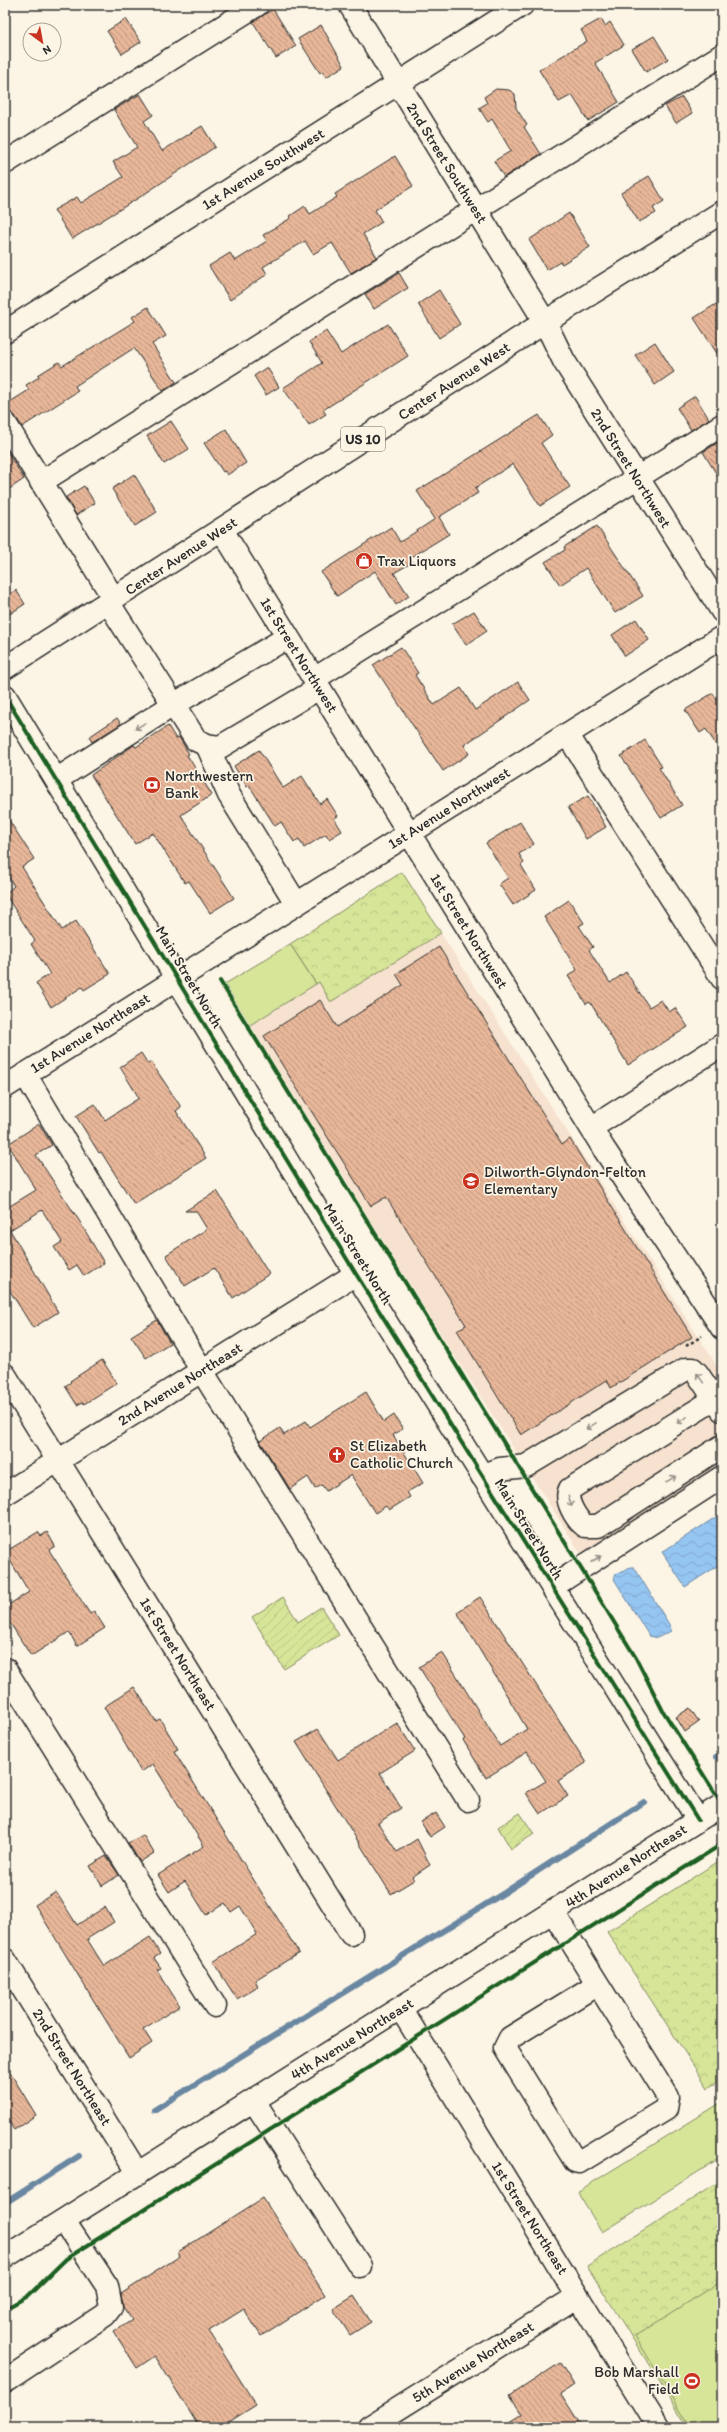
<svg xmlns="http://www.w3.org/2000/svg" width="727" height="2432" viewBox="0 0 727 2432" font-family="Itim,sans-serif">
	<defs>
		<pattern id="park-crowns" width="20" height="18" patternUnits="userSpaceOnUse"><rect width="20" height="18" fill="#d6e598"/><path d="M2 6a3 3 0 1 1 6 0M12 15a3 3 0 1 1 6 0" fill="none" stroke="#b8c583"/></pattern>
		<pattern id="garden-furrows" width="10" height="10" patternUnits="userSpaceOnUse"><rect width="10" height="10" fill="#d6e598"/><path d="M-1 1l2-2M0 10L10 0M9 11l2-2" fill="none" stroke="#b8c583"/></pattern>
		<pattern id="water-waves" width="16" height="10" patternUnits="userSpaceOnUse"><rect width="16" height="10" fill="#95c5f1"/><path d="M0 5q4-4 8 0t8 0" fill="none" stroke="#81a9cf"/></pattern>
		<pattern id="building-back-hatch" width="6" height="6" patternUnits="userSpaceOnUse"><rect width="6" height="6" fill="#e8b799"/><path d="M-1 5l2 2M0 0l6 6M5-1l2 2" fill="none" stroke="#bc957d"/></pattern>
	</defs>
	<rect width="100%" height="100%" fill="#fcf5e5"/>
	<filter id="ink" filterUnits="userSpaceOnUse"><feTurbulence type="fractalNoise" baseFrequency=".025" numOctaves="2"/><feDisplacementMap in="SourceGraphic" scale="8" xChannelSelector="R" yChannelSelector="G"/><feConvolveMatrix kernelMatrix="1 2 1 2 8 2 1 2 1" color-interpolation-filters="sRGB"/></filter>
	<g filter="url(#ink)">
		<!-- built -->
		<path fill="#f6e2ce" d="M 402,872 L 722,1374 L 722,1465 L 581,1554 L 220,988 Z"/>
		<!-- park -->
		<path fill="url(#park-crowns)" stroke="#808862" d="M 402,872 L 441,933 L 332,1001 L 330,1001 L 319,982 L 316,984 L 290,944 Z
			M 722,1859 L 722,2079 L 708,2088 L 607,1932 Z
			M 722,2180 L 722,2427 L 688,2427 L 587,2266 Z"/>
		<!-- garden -->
		<path fill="url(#garden-furrows)" stroke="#808862" d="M 283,1597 L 298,1622 L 321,1607 L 339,1635 L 284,1669 L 252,1617 Z
			M 520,1813 L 534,1834 L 511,1849 L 498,1827 Z"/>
		<!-- pitch -->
		<path fill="#d6e598" stroke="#808862" d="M 290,944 L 316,984 L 250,1025 L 225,984 Z
			M 722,2102 L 722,2157 L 602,2232 L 577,2192 Z
			M 722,2281 L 722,2427 L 691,2427 L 635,2336 Z"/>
		<!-- water -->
		<path fill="url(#water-waves)" stroke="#6b87a2" d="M 722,1513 L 722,1563 L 685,1587 L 662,1552 Z
			M 630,1567 L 634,1567 L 670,1626 L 671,1631 L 657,1638 L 649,1636 L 614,1579 L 616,1574 Z"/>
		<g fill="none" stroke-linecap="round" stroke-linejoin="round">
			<!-- stream -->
			<path stroke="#6b87a2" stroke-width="6" d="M 716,1757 L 722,1754
				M 154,2110 L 504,1893 L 644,1802
				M 5,2203 L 79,2156"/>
		</g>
		<!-- building -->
		<path fill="url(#building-back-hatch)" stroke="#2b2b2b" d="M 273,9 L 296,46 L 276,58 L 253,22 Z
			M 126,19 L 141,42 L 122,54 L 107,31 Z
			M 601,19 L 605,26 L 610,22 L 624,45 L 595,63 L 619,102 L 588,121 L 572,95 L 559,102 L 539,70 L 587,41 L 581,30 Z
			M 321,25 L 344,66 L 326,77 L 322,71 L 320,73 L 298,39 Z
			M 654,36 L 668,59 L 646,72 L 632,49 Z
			M 496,89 L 509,90 L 515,94 L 516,108 L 527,125 L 524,127 L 541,154 L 504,177 L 494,161 L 511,151 L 492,119 L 488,122 L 479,108 L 487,103 L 484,97 Z
			M 140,94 L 153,115 L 144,121 L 162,151 L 202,126 L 215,147 L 140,197 L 72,239 L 54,210 L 77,197 L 81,203 L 123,177 L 113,162 L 137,147 L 114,110 Z
			M 682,97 L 692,113 L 676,123 L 665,106 Z
			M 395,156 L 413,186 L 375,210 L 382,222 L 363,234 L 377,257 L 351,273 L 332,243 L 313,254 L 305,241 L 263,267 L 267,274 L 230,300 L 209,266 L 230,253 L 235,261 L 267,241 L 263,235 L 291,218 L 290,216 L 305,206 L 310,214 L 337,197 L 335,194 Z
			M 649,176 L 664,201 L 653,208 L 656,213 L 639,222 L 621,193 Z
			M 569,213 L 590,247 L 562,264 L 560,262 L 547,270 L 529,240 Z
			M 399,273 L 408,288 L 374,309 L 365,294 Z
			M 439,290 L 460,324 L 439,338 L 418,304 Z
			M 716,304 L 722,313 L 722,361 L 694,318 Z
			M 148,307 L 166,336 L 152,344 L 176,382 L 163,391 L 134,348 L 75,386 L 78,391 L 22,427 L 15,416 L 5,411 L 5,405 L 29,390 L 26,385 L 39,377 L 38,375 L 59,362 L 62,366 L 135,321 L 132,317 Z
			M 388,324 L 408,356 L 323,410 L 326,414 L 309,425 L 283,388 L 322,363 L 309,342 L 326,331 L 341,354 Z
			M 655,342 L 674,372 L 655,385 L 635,355 Z
			M 267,367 L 279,387 L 266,395 L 254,376 Z
			M 695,396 L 709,419 L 691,430 L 677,408 Z
			M 539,415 L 552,435 L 541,443 L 570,487 L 540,506 L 513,464 L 475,488 L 478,493 L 439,517 L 449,534 L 410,558 L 413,562 L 394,573 L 409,596 L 396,605 L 375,571 L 337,596 L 321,572 L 391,527 L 400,542 L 435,519 L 417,491 Z
			M 171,421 L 189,449 L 164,464 L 147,436 Z
			M 226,429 L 246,463 L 227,475 L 225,471 L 223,472 L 204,443 Z
			M 722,440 L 722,483 L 703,452 Z
			M 5,448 L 24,479 L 5,492 Z
			M 134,474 L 157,512 L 135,526 L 112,489 Z
			M 84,486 L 95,503 L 76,515 L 66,497 Z
			M 597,526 L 643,596 L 615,613 L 586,568 L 560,585 L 545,562 L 565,550 L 564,547 Z
			M 16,590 L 25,604 L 5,617 L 5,597 Z
			M 474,611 L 487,631 L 466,645 L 452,624 Z
			M 636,619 L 649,640 L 625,656 L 612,635 Z
			M 401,647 L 418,673 L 415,675 L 434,705 L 461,688 L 475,710 L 518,682 L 530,700 L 464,745 L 469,754 L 443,771 L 373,665 Z
			M 713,693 L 722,708 L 722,754 L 706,729 L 700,733 L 685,710 Z
			M 117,718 L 121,724 L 92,742 L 89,737 Z
			M 168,726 L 176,739 L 179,737 L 189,754 L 187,755 L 212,795 L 181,815 L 234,898 L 210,913 L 189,881 L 185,883 L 153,833 L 135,844 L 91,775 L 134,745 L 136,747 Z
			M 645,740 L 662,767 L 659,768 L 682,805 L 661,818 L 621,756 Z
			M 259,750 L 283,788 L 302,776 L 320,804 L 327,799 L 338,816 L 334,818 L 342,831 L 329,839 L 326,834 L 304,848 L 299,839 L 294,842 L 281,822 L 275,826 L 249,785 L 247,787 L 234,766 Z
			M 588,796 L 606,827 L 586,839 L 568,807 Z
			M 5,814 L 34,859 L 22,867 L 62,930 L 76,921 L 110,974 L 84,990 L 82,987 L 51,1007 L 36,983 L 50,974 L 31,944 L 35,941 L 5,894 L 14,886 L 8,876 L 5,878 Z
			M 520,822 L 534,844 L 519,854 L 524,863 L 521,865 L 536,890 L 513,905 L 499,884 L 508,878 L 486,843 Z
			M 569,900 L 584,923 L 579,926 L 593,947 L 589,950 L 610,983 L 626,972 L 649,1007 L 661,1000 L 669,1012 L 675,1008 L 688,1027 L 628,1065 L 590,1002 L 586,1004 L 568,976 L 577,970 L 544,917 Z
			M 439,947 L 562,1144 L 570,1139 L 692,1337 L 611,1388 L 607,1380 L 521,1435 L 457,1330 L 466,1325 L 386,1197 L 371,1206 L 264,1036 L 320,1000 L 337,1027 L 403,985 L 396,974 Z
			M 141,1053 L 148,1064 L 151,1062 L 181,1107 L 176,1111 L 206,1158 L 134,1204 L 101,1152 L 99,1153 L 76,1116 L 95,1104 L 105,1120 L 139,1098 L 120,1067 Z
			M 39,1124 L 52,1145 L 36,1155 L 80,1222 L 104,1263 L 84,1276 L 77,1265 L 69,1270 L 54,1247 L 62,1242 L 42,1210 L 10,1230 L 58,1312 L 33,1328 L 5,1283 L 5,1209 L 36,1190 L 8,1144 Z
			M 217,1191 L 269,1274 L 233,1298 L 214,1268 L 185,1286 L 166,1255 L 207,1229 L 196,1211 L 185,1211 Z
			M 157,1320 L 170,1343 L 146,1358 L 131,1336 Z
			M 102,1360 L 117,1383 L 84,1404 L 83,1402 L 77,1405 L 65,1386 L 71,1382 L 70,1381 Z
			M 366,1392 L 384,1422 L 394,1415 L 403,1429 L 393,1435 L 423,1483 L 407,1492 L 410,1497 L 389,1510 L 386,1506 L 375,1513 L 351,1475 L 326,1491 L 322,1485 L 315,1489 L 308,1477 L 290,1489 L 260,1441 L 280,1428 L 284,1435 L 306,1421 L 310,1427 Z
			M 38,1532 L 41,1536 L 47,1532 L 55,1546 L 49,1550 L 90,1614 L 94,1611 L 105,1628 L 77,1646 L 69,1632 L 31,1656 L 5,1615 L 5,1607 L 29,1592 L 5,1552 Z
			M 480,1597 L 586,1763 L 558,1781 L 568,1796 L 540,1814 L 526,1793 L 546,1781 L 527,1752 L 486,1778 L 463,1740 L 465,1739 L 419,1667 L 442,1652 L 500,1746 L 527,1729 L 457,1612 Z
			M 134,1687 L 156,1721 L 160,1719 L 178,1749 L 174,1751 L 299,1953 L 255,1980 L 258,1986 L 237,1999 L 213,1962 L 257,1934 L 240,1906 L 231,1912 L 225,1903 L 206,1915 L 185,1881 L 169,1892 L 158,1875 L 204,1846 L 153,1764 L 141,1772 L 104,1707 Z
			M 690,1708 L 699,1722 L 685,1732 L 676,1717 Z
			M 397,1723 L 415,1751 L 380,1773 L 401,1808 L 378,1823 L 397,1852 L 417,1839 L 430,1865 L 412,1877 L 414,1880 L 391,1894 L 296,1742 L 318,1729 L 338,1760 Z
			M 436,1813 L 445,1827 L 430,1837 L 421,1822 Z
			M 143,1835 L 154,1853 L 140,1862 L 128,1843 Z
			M 106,1856 L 119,1875 L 102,1886 L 90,1866 Z
			M 56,1892 L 77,1925 L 105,1907 L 114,1922 L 87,1939 L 104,1966 L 150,1937 L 160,1954 L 154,1958 L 161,1968 L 157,1970 L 180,2006 L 143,2029 L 152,2043 L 129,2058 L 35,1905 Z
			M 5,2064 L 36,2115 L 14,2130 L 5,2116 Z
			M 263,2198 L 325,2295 L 261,2336 L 244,2309 L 209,2331 L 256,2405 L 221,2427 L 199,2427 L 155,2356 L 137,2368 L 114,2332 L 132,2320 L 123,2307 L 121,2294 L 180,2256 L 178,2252 Z
			M 354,2296 L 371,2322 L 350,2335 L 333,2309 Z
			M 560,2363 L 574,2385 L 561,2394 L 582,2427 L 501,2427 L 522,2414 L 510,2396 Z"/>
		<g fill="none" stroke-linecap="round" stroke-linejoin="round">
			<defs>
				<path id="minor" d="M 350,5 L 545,322 L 564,361 L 722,611
					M 5,163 L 257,5
					M 5,332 L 522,5
					M 5,423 L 114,599
					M 41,482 L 722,55
					M 222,530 L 604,1149 L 722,1328
					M 108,602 L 196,740 L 207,745 L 220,747 L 319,688
					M 314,679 L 722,425
					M 5,696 L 356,1274 L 698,1820
					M 567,734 L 722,978
					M 207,745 L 229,795 L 296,903
					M 56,780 L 173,705 L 288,637
					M 25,1074 L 202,1371 L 468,1800
					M 5,1087 L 722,637
					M 591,1128 L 722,1045
					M 5,1375 L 351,1934
					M 715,1399 L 570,1489 C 564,1500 576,1519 585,1526 L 598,1526 L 722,1446
					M 482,1476 L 500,1469 L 526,1466 L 686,1369 L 693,1369 L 697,1373 L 722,1410
					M 5,1494 L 356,1274
					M 552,1587 L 722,1477
					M 5,1669 L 215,2006
					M 553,1912 L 668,2097 L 666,2109 L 579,2162 L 575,2161 L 505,2048 L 510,2038 L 596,1985
					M 5,1960 L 138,2174
					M 401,2009 L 658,2427
					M 254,2101 L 360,2266
					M 5,2257 L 722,1805
					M 5,2381 L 105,2315 L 111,2307 L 107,2286 L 64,2221
					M 369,2427 L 578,2296"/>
				<path id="major" d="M 5,668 L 545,322 L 722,212"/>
			</defs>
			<!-- minor casing -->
			<use href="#minor" stroke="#2b2b2b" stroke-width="25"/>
			<!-- major casing -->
			<use href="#major" stroke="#2b2b2b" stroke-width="25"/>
			<!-- path -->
			<path stroke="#2b2b2b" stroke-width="2.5" stroke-dasharray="3 3" stroke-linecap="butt" d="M 686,1346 L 702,1336"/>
			<!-- minor -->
			<use href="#minor" stroke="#fcf5e5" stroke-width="22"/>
			<!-- major -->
			<use href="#major" stroke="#fcf5e5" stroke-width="22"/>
			<defs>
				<path id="cycleway" d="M 5,696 L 356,1274 L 698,1820
					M 220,981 L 636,1658 L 663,1711 L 722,1804
					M 5,2309 L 28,2296 L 66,2259 L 722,1844"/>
			</defs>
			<!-- cycleway casing -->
			<use href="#cycleway" stroke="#fcf5e5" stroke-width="6"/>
			<!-- cycleway -->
			<use href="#cycleway" stroke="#1b5e20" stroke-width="4"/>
		</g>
		<!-- one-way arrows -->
		<defs><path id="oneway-shaft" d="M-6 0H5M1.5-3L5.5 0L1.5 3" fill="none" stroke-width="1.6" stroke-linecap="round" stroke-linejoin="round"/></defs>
		<g stroke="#949088">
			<use href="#oneway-shaft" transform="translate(140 726) rotate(148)"/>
			<use href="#oneway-shaft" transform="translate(700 1378) rotate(-125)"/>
			<use href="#oneway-shaft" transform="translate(682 1420) rotate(148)"/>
			<use href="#oneway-shaft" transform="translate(591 1426) rotate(148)"/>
			<use href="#oneway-shaft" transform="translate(671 1479) rotate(-32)"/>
			<use href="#oneway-shaft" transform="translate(570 1501) rotate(74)"/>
			<use href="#oneway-shaft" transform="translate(596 1559) rotate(-33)"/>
		</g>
	</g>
	<!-- icons -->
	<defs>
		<symbol id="shop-disc" viewBox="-11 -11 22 22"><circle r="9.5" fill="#c8321e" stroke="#fcf5e5"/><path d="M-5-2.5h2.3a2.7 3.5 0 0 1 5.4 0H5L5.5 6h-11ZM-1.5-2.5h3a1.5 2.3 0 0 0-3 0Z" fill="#fff"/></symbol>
		<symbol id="bank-disc" viewBox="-11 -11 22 22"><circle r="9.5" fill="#c8321e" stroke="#fcf5e5"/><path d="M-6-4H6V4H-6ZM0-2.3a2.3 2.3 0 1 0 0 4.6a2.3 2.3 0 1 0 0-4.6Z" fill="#fff"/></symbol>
		<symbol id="school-disc" viewBox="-11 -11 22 22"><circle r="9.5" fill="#c8321e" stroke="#fcf5e5"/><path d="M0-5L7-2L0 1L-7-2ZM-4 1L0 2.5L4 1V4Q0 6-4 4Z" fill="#fff"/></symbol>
		<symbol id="church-disc" viewBox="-11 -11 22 22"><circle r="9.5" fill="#c8321e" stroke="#fcf5e5"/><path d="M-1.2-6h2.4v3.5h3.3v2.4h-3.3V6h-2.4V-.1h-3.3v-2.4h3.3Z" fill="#fff"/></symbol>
		<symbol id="stadium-disc" viewBox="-11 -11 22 22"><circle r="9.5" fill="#c8321e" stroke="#fcf5e5"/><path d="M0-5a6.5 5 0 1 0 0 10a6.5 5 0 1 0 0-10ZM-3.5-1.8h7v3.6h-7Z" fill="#fff"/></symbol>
	</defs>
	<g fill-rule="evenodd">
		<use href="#shop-disc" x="354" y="551" width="20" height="20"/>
		<use href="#bank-disc" x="142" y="775" width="20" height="20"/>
		<use href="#school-disc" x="461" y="1171" width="20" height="20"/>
		<use href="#church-disc" x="327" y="1445" width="20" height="20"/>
		<use href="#stadium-disc" x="682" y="2371" width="20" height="20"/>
	</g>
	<g text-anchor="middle" stroke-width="3.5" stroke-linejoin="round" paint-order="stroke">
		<!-- shield labels -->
		<rect fill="#fcf5e5" stroke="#6a6863" stroke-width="1" x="341" y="427" width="44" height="24" rx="3"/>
		<g font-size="14" font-weight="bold" fill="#2b2b2b">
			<text x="363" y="444">US 10</text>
		</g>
		<!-- street labels -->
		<g font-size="15" fill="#2b2b2b" stroke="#fcf5e5">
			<text transform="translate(447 163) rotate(58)" y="5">2nd Street Southwest</text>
			<text transform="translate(263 169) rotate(-32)" y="5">1st Avenue Southwest</text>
			<text transform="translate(454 381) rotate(-33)" y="5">Center Avenue West</text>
			<text transform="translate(631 468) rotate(58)" y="5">2nd Street Northwest</text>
			<text transform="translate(181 556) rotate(-33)" y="5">Center Avenue West</text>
			<text transform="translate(299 655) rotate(58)" y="5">1st Street Northwest</text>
			<text transform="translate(449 808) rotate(-32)" y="5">1st Avenue Northwest</text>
			<text transform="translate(469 931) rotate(58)" y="5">1st Street Northwest</text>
			<text transform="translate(189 977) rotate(59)" y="5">Main Street North</text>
			<text transform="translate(90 1033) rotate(-32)" y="5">1st Avenue Northeast</text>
			<text transform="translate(358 1254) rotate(58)" y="5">Main Street North</text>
			<text transform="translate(180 1384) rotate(-32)" y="5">2nd Avenue Northeast</text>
			<text transform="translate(529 1529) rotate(58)" y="5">Main Street North</text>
			<text transform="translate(178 1654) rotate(58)" y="5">1st Street Northeast</text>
			<text transform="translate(626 1866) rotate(-33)" y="5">4th Avenue Northeast</text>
			<text transform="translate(352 2039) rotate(-32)" y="5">4th Avenue Northeast</text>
			<text transform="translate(72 2067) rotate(58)" y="5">2nd Street Northeast</text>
			<text transform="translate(530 2218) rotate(58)" y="5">1st Street Northeast</text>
			<text transform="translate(473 2362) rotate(-32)" y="5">5th Avenue Northeast</text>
		</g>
		<!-- poi labels -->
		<g font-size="15" fill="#2b2b2b" stroke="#fcf5e5" text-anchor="start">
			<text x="377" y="566">Trax Liquors</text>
			<text x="165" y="781">Northwestern<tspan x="165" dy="17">Bank</tspan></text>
			<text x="484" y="1177">Dilworth-Glyndon-Felton<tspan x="484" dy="17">Elementary</tspan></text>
			<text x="350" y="1451">St Elizabeth<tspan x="350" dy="17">Catholic Church</tspan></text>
			<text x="679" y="2377" text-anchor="end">Bob Marshall<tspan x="679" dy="17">Field</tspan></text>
		</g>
	</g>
	<!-- margin -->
	<rect width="727" height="2432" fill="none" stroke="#fcf5e5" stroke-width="20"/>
	<rect x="10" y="10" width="707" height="2412" fill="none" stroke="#2b2b2b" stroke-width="1.5" filter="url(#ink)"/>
	<!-- north arrow -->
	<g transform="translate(42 42) rotate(148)"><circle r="19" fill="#fcf5e5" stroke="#a8a49b"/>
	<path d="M0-3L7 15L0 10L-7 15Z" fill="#c8321e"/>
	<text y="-6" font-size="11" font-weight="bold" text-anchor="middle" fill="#2b2b2b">N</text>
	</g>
</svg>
